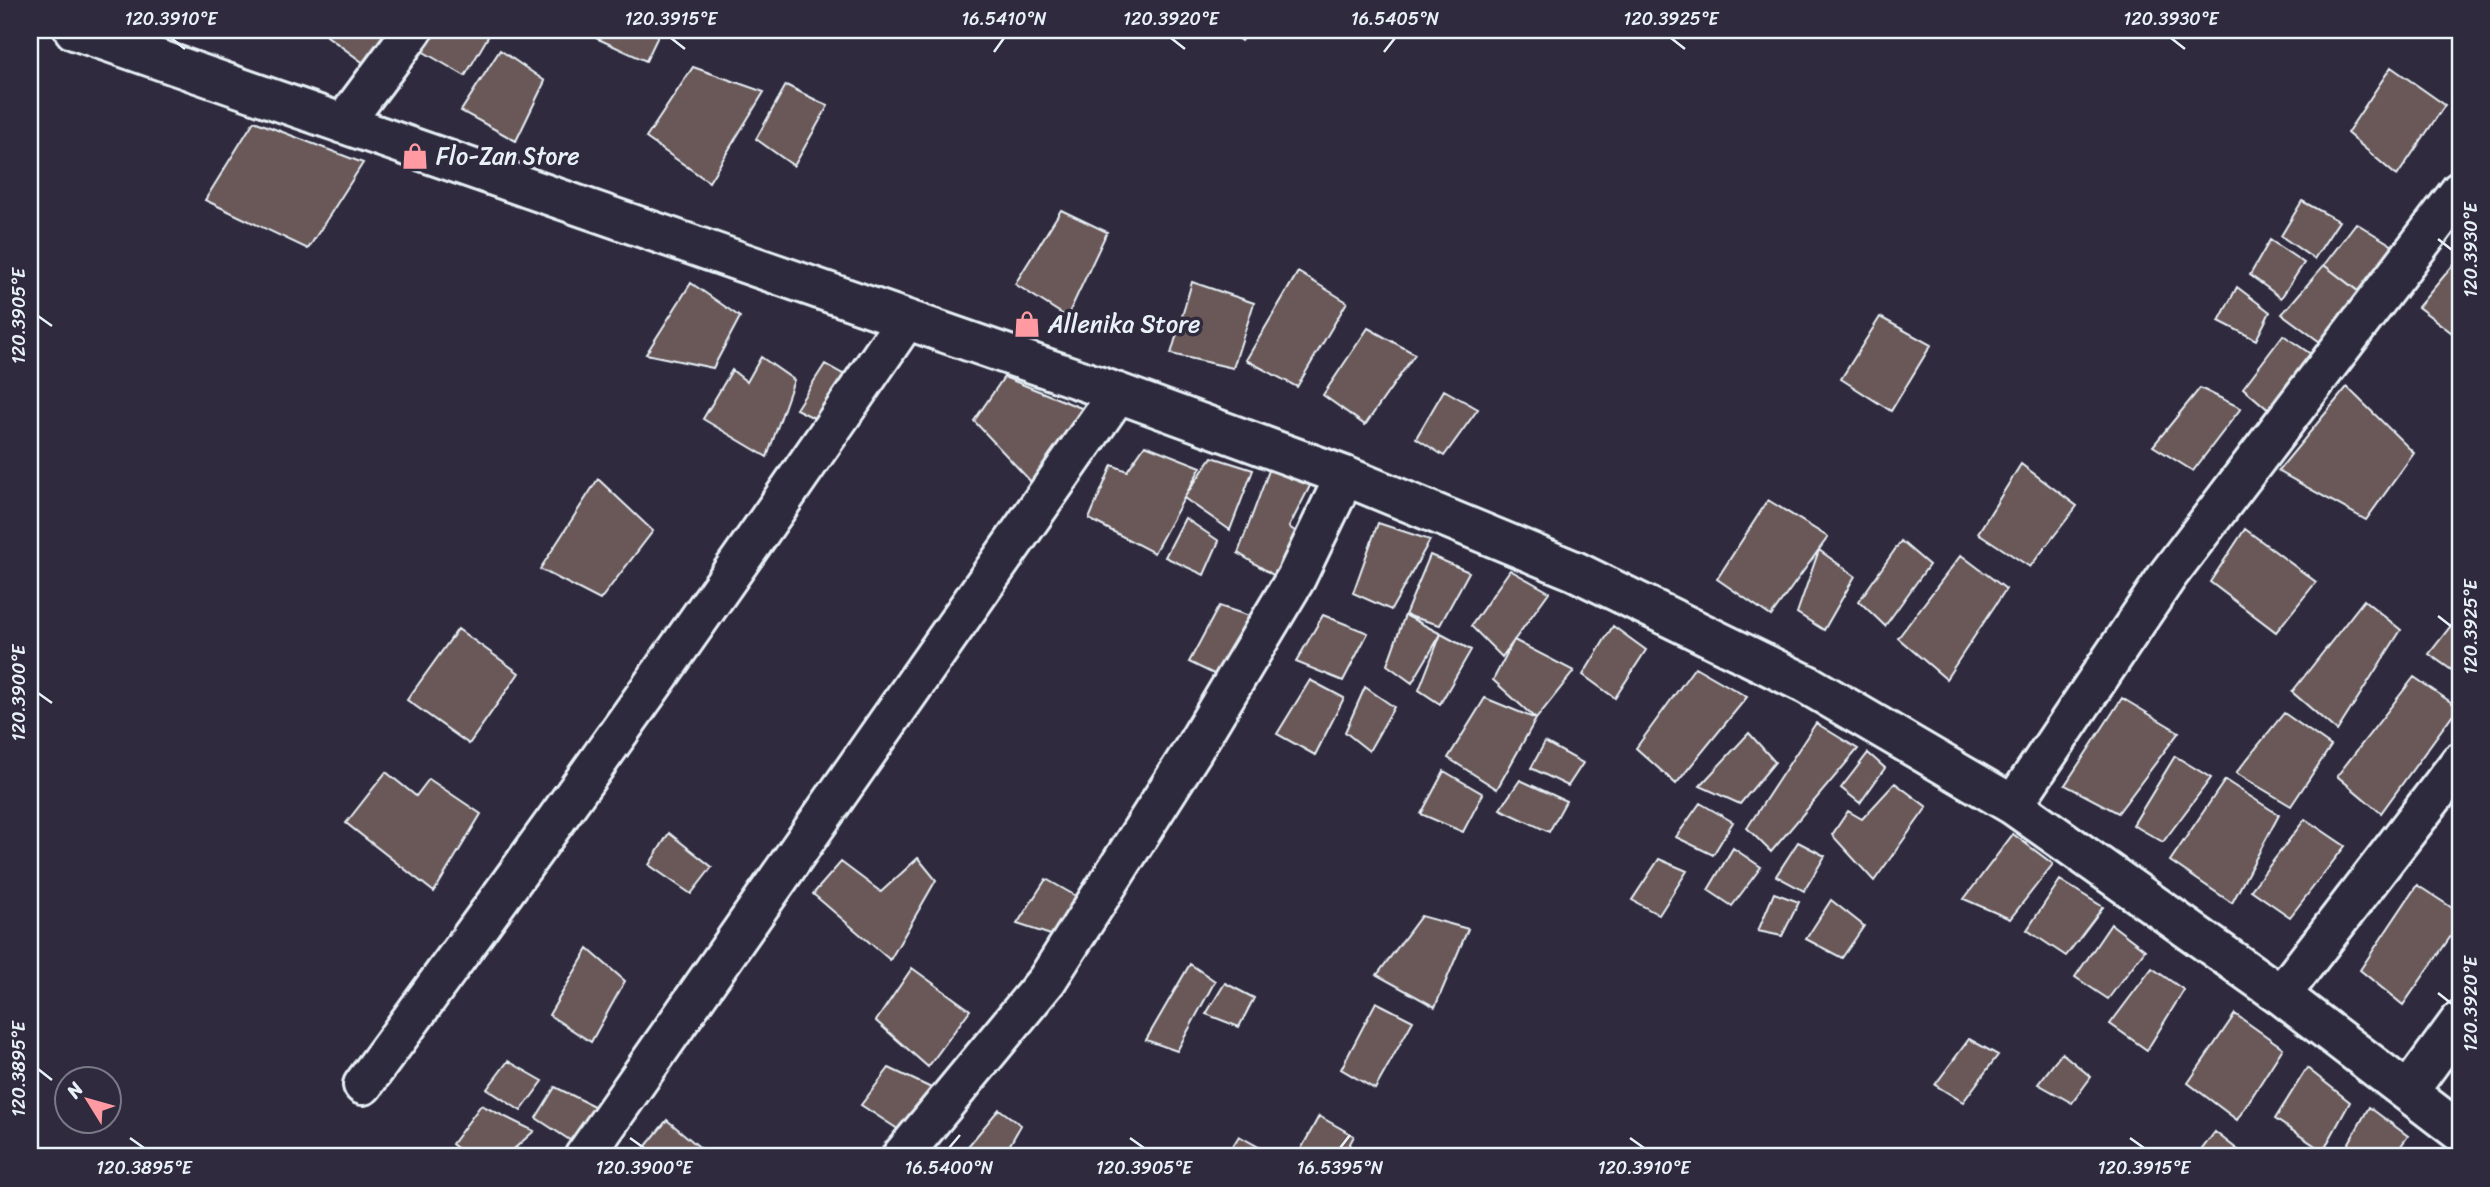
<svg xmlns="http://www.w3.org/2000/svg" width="2490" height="1187" viewBox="0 0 2490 1187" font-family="Sriracha,sans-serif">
	<rect width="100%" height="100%" fill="#2f2a3d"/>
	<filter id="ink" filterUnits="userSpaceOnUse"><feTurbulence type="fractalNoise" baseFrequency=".0143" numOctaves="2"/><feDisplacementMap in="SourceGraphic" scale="14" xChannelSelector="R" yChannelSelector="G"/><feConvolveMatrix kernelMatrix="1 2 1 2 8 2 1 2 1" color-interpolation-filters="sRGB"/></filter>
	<g filter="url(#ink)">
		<!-- building -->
		<path fill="#6a5958" stroke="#e8f1f8" stroke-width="2" d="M 331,30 L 393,30 L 369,67 L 327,36 Z
			M 426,30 L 492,30 L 465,76 L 415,47 Z
			M 601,30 L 661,30 L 646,61 L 596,38 Z
			M 1227,30 L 1251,30 L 1241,41 Z
			M 500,50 L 545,81 L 516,141 L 461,111 Z
			M 693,67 L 764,92 L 709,182 L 646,138 Z
			M 2391,67 L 2445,105 L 2397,176 L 2347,133 Z
			M 786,85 L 828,106 L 794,166 L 756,139 Z
			M 254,121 L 363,163 L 308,249 L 205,200 Z
			M 2302,201 L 2339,221 L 2314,259 L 2281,236 Z
			M 1061,210 L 1107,232 L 1067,317 L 1015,284 Z
			M 2356,223 L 2398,249 L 2363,295 L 2324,265 Z
			M 2270,240 L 2304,263 L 2281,298 L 2250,275 Z
			M 2459,258 L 2460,259 L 2460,339 L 2418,307 Z
			M 2324,265 L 2363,295 L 2320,342 L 2282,314 Z
			M 1298,272 L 1347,302 L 1297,387 L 1246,360 Z
			M 1192,282 L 1254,303 L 1233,368 L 1171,354 Z
			M 691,283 L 740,317 L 713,368 L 646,354 Z
			M 2237,287 L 2270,312 L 2256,340 L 2219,321 Z
			M 1880,317 L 1931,345 L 1891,411 L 1841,379 Z
			M 1368,328 L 1415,354 L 1365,425 L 1323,395 Z
			M 2283,335 L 2321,361 L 2278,418 L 2243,388 Z
			M 761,357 L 794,380 L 767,457 L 703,419 L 732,370 L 747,382 Z
			M 825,364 L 848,377 L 824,423 L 796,409 Z
			M 1004,377 L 1096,414 L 1034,485 L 974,421 Z
			M 2347,387 L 2414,453 L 2366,520 L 2278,471 Z
			M 2200,388 L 2241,408 L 2193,471 L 2153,446 Z
			M 1444,390 L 1478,409 L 1444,456 L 1416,438 Z
			M 1145,445 L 1201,467 L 1154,553 L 1089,519 L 1112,465 L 1127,471 Z
			M 1212,457 L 1253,470 L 1230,530 L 1184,498 Z
			M 2021,464 L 2077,506 L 2030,567 L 1978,533 Z
			M 1271,465 L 1311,484 L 1289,527 L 1311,542 L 1286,583 L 1238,553 Z
			M 598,479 L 653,531 L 600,600 L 540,569 Z
			M 1768,500 L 1828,537 L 1771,616 L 1717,579 Z
			M 1185,518 L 1219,541 L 1204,575 L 1165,557 Z
			M 1378,523 L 1430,540 L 1391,610 L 1353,593 Z
			M 2245,529 L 2316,582 L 2276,632 L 2210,582 Z
			M 1901,541 L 1929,565 L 1885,626 L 1859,601 Z
			M 1819,550 L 1855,576 L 1824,630 L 1797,613 Z
			M 1430,555 L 1469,572 L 1440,625 L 1405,615 Z
			M 1961,555 L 2006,589 L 1946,679 L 1898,638 Z
			M 1510,570 L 1549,592 L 1502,657 L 1471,626 Z
			M 2364,600 L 2401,630 L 2337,731 L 2292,692 Z
			M 1219,606 L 1259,619 L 1226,680 L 1189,662 Z
			M 2460,614 L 2460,676 L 2429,654 Z
			M 1323,615 L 1368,633 L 1343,681 L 1296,662 Z
			M 1405,615 L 1441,634 L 1412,683 L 1387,665 Z
			M 1613,626 L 1646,650 L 1615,698 L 1583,675 Z
			M 458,629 L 519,673 L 469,744 L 407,700 Z
			M 1441,634 L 1471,650 L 1440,704 L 1419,690 Z
			M 1514,640 L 1574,671 L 1536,719 L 1493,680 Z
			M 1695,667 L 1747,697 L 1676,784 L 1636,748 Z
			M 2414,677 L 2458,707 L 2381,813 L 2337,776 Z
			M 1310,680 L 1344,698 L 1315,755 L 1277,734 Z
			M 1365,687 L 1394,707 L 1369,751 L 1345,732 Z
			M 1485,698 L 1536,719 L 1497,789 L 1448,758 Z
			M 2122,698 L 2179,732 L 2118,813 L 2065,785 Z
			M 2284,713 L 2331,746 L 2291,806 L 2236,773 Z
			M 1816,723 L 1858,749 L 1771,852 L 1747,828 Z
			M 1749,733 L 1775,762 L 1740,804 L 1700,786 Z
			M 1545,742 L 1583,763 L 1568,786 L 1531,768 Z
			M 1868,753 L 1885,768 L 1860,803 L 1841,788 Z
			M 2175,756 L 2211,778 L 2163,842 L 2133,825 Z
			M 1444,771 L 1483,794 L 1463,832 L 1421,814 Z
			M 386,772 L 416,796 L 429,779 L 481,814 L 434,892 L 346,823 Z
			M 1520,780 L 1566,801 L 1549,832 L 1500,809 Z
			M 2225,780 L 2279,815 L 2232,903 L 2170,861 Z
			M 1895,783 L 1927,807 L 1874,881 L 1832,835 L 1848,811 L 1862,819 Z
			M 1700,803 L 1733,822 L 1713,855 L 1676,837 Z
			M 2305,819 L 2345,846 L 2290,917 L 2251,890 Z
			M 669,833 L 712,867 L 691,894 L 649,865 Z
			M 2013,834 L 2053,864 L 2010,919 L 1964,899 Z
			M 1798,842 L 1825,856 L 1804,891 L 1776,876 Z
			M 1733,848 L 1761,867 L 1732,906 L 1708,890 Z
			M 918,858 L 936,880 L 890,960 L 813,894 L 841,862 L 881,892 Z
			M 1659,859 L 1687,871 L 1659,915 L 1632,900 Z
			M 1046,879 L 1083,900 L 1057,937 L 1017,924 Z
			M 2060,880 L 2103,907 L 2066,956 L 2027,930 Z
			M 2417,885 L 2460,913 L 2460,923 L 2403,1005 L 2360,970 Z
			M 1774,893 L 1799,902 L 1782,936 L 1758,931 Z
			M 1831,900 L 1864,926 L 1842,958 L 1806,939 Z
			M 1421,916 L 1468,929 L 1435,1007 L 1377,975 Z
			M 2111,924 L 2145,950 L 2108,999 L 2075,977 Z
			M 588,949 L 625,981 L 591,1042 L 549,1015 Z
			M 1190,964 L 1215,981 L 1177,1051 L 1146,1040 Z
			M 912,968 L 970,1010 L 928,1067 L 876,1021 Z
			M 2152,968 L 2184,990 L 2147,1050 L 2110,1024 Z
			M 1225,983 L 1254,998 L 1239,1027 L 1206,1014 Z
			M 1376,1002 L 1413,1021 L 1375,1089 L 1341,1069 Z
			M 2235,1014 L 2283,1048 L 2237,1120 L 2188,1083 Z
			M 1969,1039 L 1998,1055 L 1963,1102 L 1935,1085 Z
			M 2460,1045 L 2460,1071 L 2447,1062 Z
			M 2062,1053 L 2091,1077 L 2072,1103 L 2038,1084 Z
			M 508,1061 L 543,1081 L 521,1111 L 487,1089 Z
			M 889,1068 L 944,1094 L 913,1139 L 861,1105 Z
			M 2307,1068 L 2350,1102 L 2323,1151 L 2275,1119 Z
			M 555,1087 L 598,1108 L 579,1146 L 536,1118 Z
			M 481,1105 L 534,1131 L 505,1157 L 469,1157 L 452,1144 Z
			M 2369,1107 L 2408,1136 L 2393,1157 L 2341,1157 Z
			M 999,1109 L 1021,1125 L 1003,1157 L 973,1157 L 964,1151 Z
			M 1319,1116 L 1354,1136 L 1343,1157 L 1305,1157 L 1299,1153 Z
			M 667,1120 L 710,1156 L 709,1157 L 637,1157 Z
			M 2215,1132 L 2247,1157 L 2196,1157 Z
			M 1239,1136 L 1273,1155 L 1272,1157 L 1226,1157 Z
			M 515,1148 L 539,1157 L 509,1157 Z"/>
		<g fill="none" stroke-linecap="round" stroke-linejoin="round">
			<defs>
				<path id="minor" d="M 74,30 L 1118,393 L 1345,476 L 1575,571 L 1808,685 L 2013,805 L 2281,995 L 2460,1132
					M 343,124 L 413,30
					M 2013,805 L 2168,575 L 2460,191
					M 2281,995 L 2460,762
					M 363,1085 C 549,833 730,579 906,320
					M 2408,1092 L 2460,1021
					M 584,1157 L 1118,393
					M 901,1157 L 1047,980 L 1193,750 L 1296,578 L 1345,476"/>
			</defs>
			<!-- minor casing -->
			<use href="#minor" stroke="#e8f1f8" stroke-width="44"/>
			<!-- minor -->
			<use href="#minor" stroke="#2f2a3d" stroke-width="38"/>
		</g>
	</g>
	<!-- ticks -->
	<path fill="none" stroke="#e8f1f8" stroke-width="2.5" d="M 171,38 L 185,49M 671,38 L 685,49M 1171,38 L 1185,49M 1671,38 L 1685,49M 2171,38 L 2185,49M 994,52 L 1004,38M 1384,52 L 1395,38M 2438,239 L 2452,250M 38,316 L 52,326M 2438,616 L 2452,627M 38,693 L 52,703M 2438,993 L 2452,1004M 38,1069 L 52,1080M 130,1138 L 144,1148M 630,1138 L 644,1148M 1130,1138 L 1144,1148M 1630,1138 L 1644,1148M 2130,1138 L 2144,1148M 949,1148 L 960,1135M 1340,1148 L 1350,1135"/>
	<!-- icons -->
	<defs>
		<symbol id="shop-bare" viewBox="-9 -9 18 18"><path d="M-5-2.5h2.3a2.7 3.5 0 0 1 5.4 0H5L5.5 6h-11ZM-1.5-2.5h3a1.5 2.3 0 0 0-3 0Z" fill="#ff9aa2" stroke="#2f2a3d" stroke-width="2.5" paint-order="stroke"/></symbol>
	</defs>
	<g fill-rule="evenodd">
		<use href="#shop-bare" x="396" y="137" width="38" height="38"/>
		<use href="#shop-bare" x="1008" y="305" width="38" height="38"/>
	</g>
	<g text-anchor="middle" stroke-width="7" stroke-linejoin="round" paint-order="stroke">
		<!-- poi labels -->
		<g font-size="24" fill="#e8f1f8" stroke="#2f2a3d" text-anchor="start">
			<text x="436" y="164">Flo-Zan Store</text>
			<text x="1048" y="332">Allenika Store</text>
		</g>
	</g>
	<!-- margin -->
	<rect width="2490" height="1187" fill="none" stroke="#2f2a3d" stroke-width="77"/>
	<!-- north arrow -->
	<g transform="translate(88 1100) rotate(307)"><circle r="33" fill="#2f2a3d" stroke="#797a88" stroke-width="2"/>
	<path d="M0-5L12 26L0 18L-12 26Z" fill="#ff9aa2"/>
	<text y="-10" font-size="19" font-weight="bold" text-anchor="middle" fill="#e8f1f8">N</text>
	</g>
	<rect x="38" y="38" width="2414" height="1110" fill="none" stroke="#e8f1f8" stroke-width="2.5"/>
	<g font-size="18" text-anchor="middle" fill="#e8f1f8">
		<text x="171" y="25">120.3910°E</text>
		<text x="671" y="25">120.3915°E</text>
		<text x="1004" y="25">16.5410°N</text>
		<text x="1171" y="25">120.3920°E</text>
		<text x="1395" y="25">16.5405°N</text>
		<text x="1671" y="25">120.3925°E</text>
		<text x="2171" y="25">120.3930°E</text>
		<text transform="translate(2471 250) rotate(-90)" y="6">120.3930°E</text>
		<text transform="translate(19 316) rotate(-90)" y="6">120.3905°E</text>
		<text transform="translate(2471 627) rotate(-90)" y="6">120.3925°E</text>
		<text transform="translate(19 693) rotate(-90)" y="6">120.3900°E</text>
		<text transform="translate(2471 1004) rotate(-90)" y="6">120.3920°E</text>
		<text transform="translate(19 1069) rotate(-90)" y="6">120.3895°E</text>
		<text x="144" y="1174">120.3895°E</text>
		<text x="644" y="1174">120.3900°E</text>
		<text x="949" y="1174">16.5400°N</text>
		<text x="1144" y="1174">120.3905°E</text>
		<text x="1340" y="1174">16.5395°N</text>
		<text x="1644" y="1174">120.3910°E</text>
		<text x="2144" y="1174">120.3915°E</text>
	</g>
</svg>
